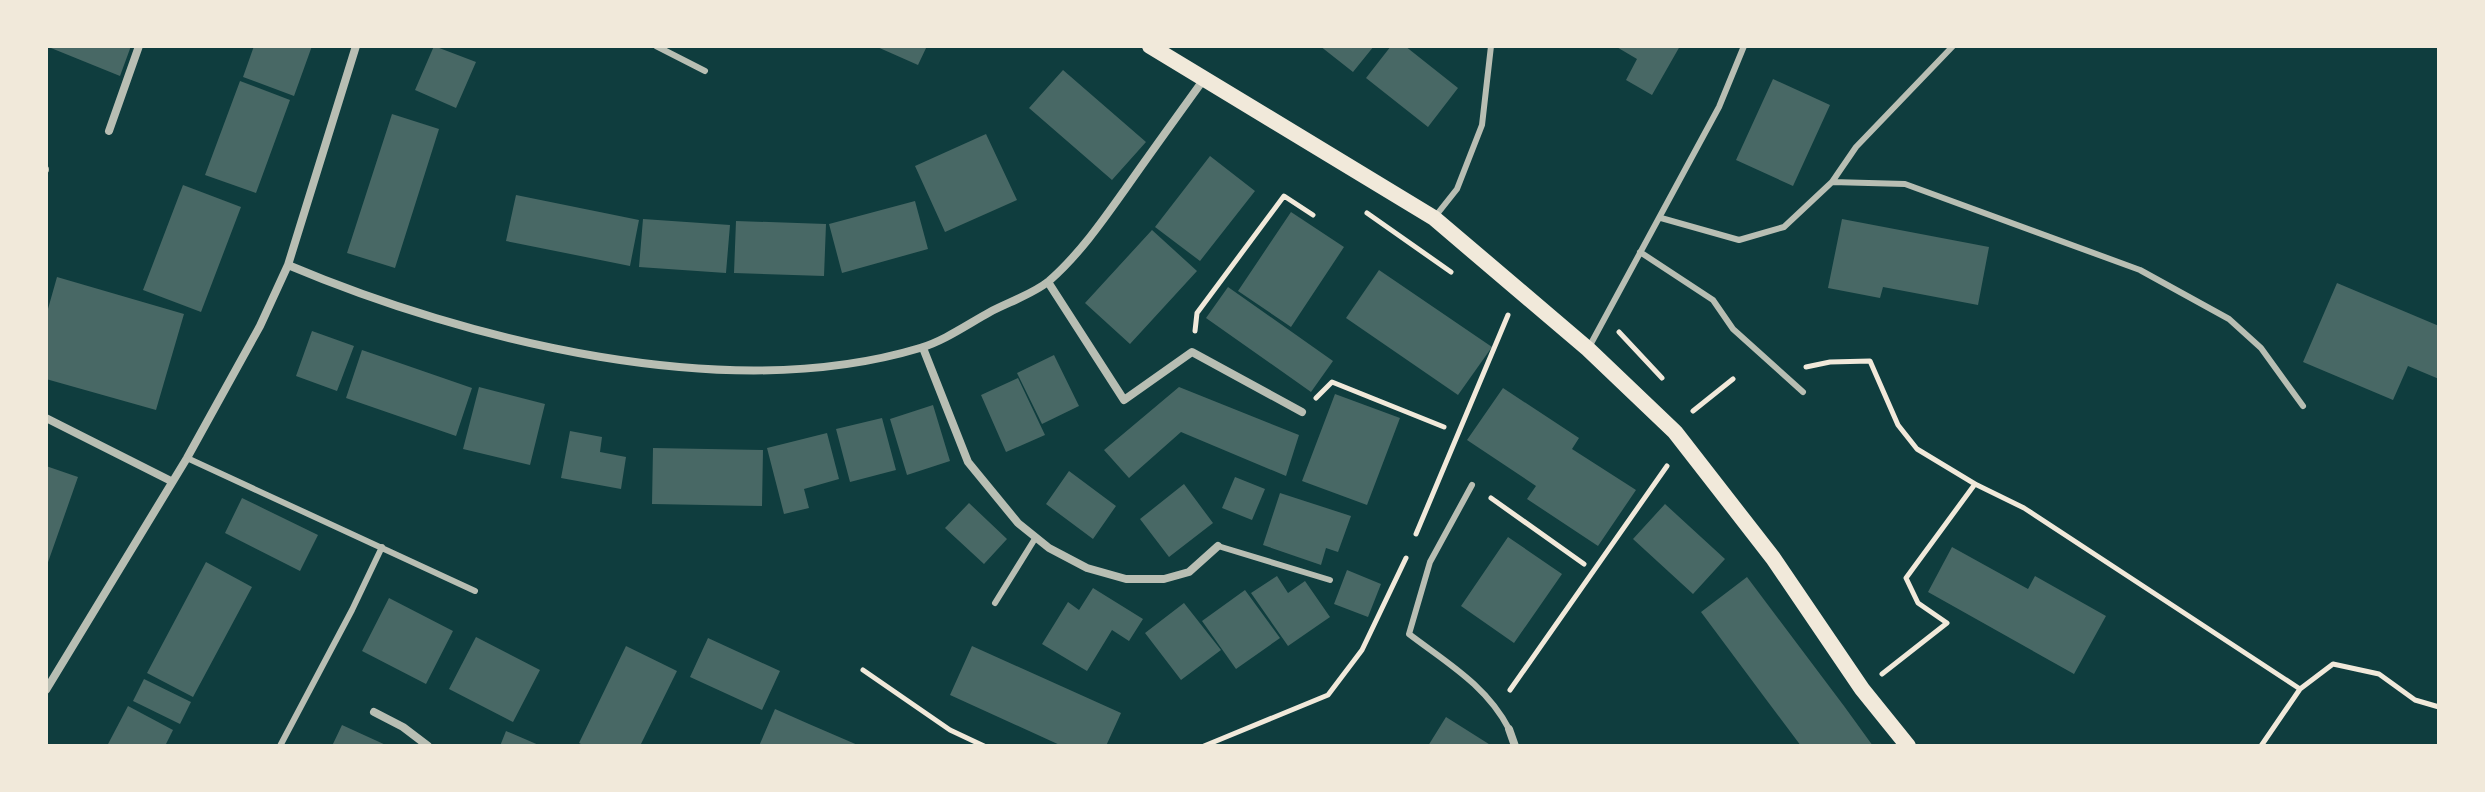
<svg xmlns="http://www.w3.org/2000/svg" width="2485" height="792" viewBox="0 0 2485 792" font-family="'Sofia Sans Condensed',sans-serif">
	<rect width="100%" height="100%" fill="#0f3d3e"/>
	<!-- building -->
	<path fill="#486865" d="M 46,46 L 131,46 L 120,76 Z
		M 254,46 L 312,46 L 294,96 L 243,77 Z
		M 434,46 L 476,62 L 456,108 L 415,90 Z
		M 875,46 L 927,46 L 918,65 Z
		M 1320,46 L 1374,46 L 1353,72 Z
		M 1391,46 L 1405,46 L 1458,88 L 1428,127 L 1366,78 Z
		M 1615,46 L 1680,46 L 1652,95 L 1626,80 L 1637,59 Z
		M 1063,70 L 1146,142 L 1112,180 L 1029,108 Z
		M 1773,79 L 1830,105 L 1793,186 L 1736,160 Z
		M 240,81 L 290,100 L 256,193 L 205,175 Z
		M 392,114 L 439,129 L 395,268 L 347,253 Z
		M 986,134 L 1017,200 L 945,232 L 915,166 Z
		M 1210,156 L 1255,191 L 1200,261 L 1155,227 Z
		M 183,185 L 241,207 L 201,312 L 143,290 Z
		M 516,195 L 639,220 L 630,266 L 506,241 Z
		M 915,201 L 928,249 L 842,273 L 829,224 Z
		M 1291,212 L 1344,247 L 1291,327 L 1238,291 Z
		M 643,219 L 730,225 L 726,273 L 639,267 Z
		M 1842,219 L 1989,247 L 1978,305 L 1883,287 L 1880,298 L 1828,288 Z
		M 736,221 L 826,224 L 824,276 L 734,273 Z
		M 1152,230 L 1197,271 L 1130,344 L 1085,303 Z
		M 1379,270 L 1492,347 L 1458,395 L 1346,318 Z
		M 57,277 L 184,314 L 156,410 L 46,379 L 46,316 Z
		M 2337,283 L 2439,326 L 2439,379 L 2408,366 L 2393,400 L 2303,362 Z
		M 1228,287 L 1333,361 L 1311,392 L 1206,318 Z
		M 312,331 L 354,346 L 337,391 L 296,376 Z
		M 362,350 L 472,388 L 456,436 L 346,398 Z
		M 1054,355 L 1079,406 L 1042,424 L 1017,373 Z
		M 1018,378 L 1045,435 L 1006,452 L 981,395 Z
		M 479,387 L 545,404 L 530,465 L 463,449 Z
		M 1179,387 L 1299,435 L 1286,476 L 1181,432 L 1129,478 L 1104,450 Z
		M 1503,388 L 1579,438 L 1572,449 L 1636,490 L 1598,546 L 1527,499 L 1536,486 L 1467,440 Z
		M 1335,394 L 1400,418 L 1367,505 L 1302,481 Z
		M 933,405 L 950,461 L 907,475 L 890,419 Z
		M 882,418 L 896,470 L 850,482 L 836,429 Z
		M 570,431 L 602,437 L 600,452 L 626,457 L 621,489 L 561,478 Z
		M 827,433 L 839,479 L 804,489 L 809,508 L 784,514 L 767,448 Z
		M 653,448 L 763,450 L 762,506 L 652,504 Z
		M 46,466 L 78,477 L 46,568 Z
		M 1069,471 L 1116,506 L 1093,539 L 1046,504 Z
		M 1235,477 L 1265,489 L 1252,520 L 1222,508 Z
		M 1184,484 L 1213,523 L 1169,557 L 1140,519 Z
		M 1280,493 L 1351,516 L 1338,552 L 1326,548 L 1321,565 L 1263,545 Z
		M 242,498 L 318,535 L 300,571 L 225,533 Z
		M 969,503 L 1007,539 L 984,564 L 945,528 Z
		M 1665,504 L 1725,559 L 1693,594 L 1633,539 Z
		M 1508,537 L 1562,574 L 1514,643 L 1461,606 Z
		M 1952,547 L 2028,589 L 2035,576 L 2106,616 L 2074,674 L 1928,592 Z
		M 206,562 L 252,587 L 193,697 L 147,673 Z
		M 1347,570 L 1381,584 L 1368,617 L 1334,604 Z
		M 1277,576 L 1288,593 L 1305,581 L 1330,617 L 1288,646 L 1251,593 Z
		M 1747,577 L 1844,706 L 1873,746 L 1801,746 L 1765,698 L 1701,612 Z
		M 1093,588 L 1143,619 L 1129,641 L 1112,630 L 1087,671 L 1042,644 L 1068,602 L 1079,610 Z
		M 1245,590 L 1280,638 L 1236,669 L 1202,621 Z
		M 389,598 L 453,631 L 426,684 L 362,651 Z
		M 1184,603 L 1221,650 L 1181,680 L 1145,633 Z
		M 476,637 L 540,670 L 513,722 L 449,689 Z
		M 708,638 L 780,671 L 762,710 L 690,677 Z
		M 626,646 L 677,671 L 640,746 L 585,746 L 579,743 Z
		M 972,646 L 1121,713 L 1106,746 L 1062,746 L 950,695 Z
		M 144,679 L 191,702 L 180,724 L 133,701 Z
		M 128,706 L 173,730 L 165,746 L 107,746 Z
		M 775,709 L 809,724 L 860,746 L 759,746 Z
		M 1446,717 L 1492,746 L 1428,746 Z
		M 342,725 L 388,746 L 332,746 Z
		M 506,731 L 541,746 L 500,746 Z"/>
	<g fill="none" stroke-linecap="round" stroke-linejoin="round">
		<!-- path -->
		<path stroke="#f1e9da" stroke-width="5" d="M 1367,213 L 1451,272
			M 1195,331 L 1197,313 L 1284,196 L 1313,215
			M 1619,332 L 1662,378
			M 1806,367 L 1830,362 L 1870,361 L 1898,425 L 1917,449 L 1975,484
			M 1316,398 L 1332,382 L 1444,427
			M 1693,411 L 1733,379
			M 1491,498 L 1584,564
			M 1416,534 L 1508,315
			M 863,670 L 950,730 L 984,746
			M 1882,674 L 1947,623 L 1918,603 L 1906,578 L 1975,484 L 2024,508 L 2300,689
			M 1510,690 L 1667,466
			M 1204,746 L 1328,695 L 1362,650 L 1406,558
			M 2261,746 L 2300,689 L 2333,664 L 2379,674 L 2415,700 L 2439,707"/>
		<!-- service -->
		<path stroke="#b8beb3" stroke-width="6" d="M 656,46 L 705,71
			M 46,170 L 46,169
			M 1832,182 L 1856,147 L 1953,46
			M 1434,218 L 1457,189 L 1482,125 L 1491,46
			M 1661,218 L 1739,240 L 1784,227 L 1832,182 L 1905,184 L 2140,270 L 2229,319 L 2261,348 L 2303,406
			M 1640,252 L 1713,300 L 1733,329 L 1803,392
			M 1588,349 L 1719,107 L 1744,46
			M 187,458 L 475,591
			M 1472,485 L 1430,562 L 1409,634 C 1447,663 1486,685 1509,729
			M 1218,546 L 1330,580
			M 995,603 L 1036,537
			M 280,746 L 352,610 L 382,547"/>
		<!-- minor -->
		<path stroke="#b8beb3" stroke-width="8" d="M 109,131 L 139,46
			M 288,265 C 468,341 728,406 920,348 C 944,341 968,324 990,312 C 1009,302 1033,294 1049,281 C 1079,255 1104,219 1126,188 C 1152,151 1178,115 1204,79
			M 1048,282 L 1124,400 L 1192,352 L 1302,412
			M 923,348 L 968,462 L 1018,523 L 1049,548 L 1087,568 L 1126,579 L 1164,579 L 1189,572 L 1218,546
			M 46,418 L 171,481
			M 46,690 L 187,458 L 260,326 L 288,265 L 356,46
			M 374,712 L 403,727 L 428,746
			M 1509,729 L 1515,746"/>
		<!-- secondary -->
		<path stroke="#f1e9da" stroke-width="16" d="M 1150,46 L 1434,218 L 1588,349 L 1675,432 L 1773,558 L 1862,689 L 1908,746"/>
	</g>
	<!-- border -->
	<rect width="2485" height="792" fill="none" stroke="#f1e9da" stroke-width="96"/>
</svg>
